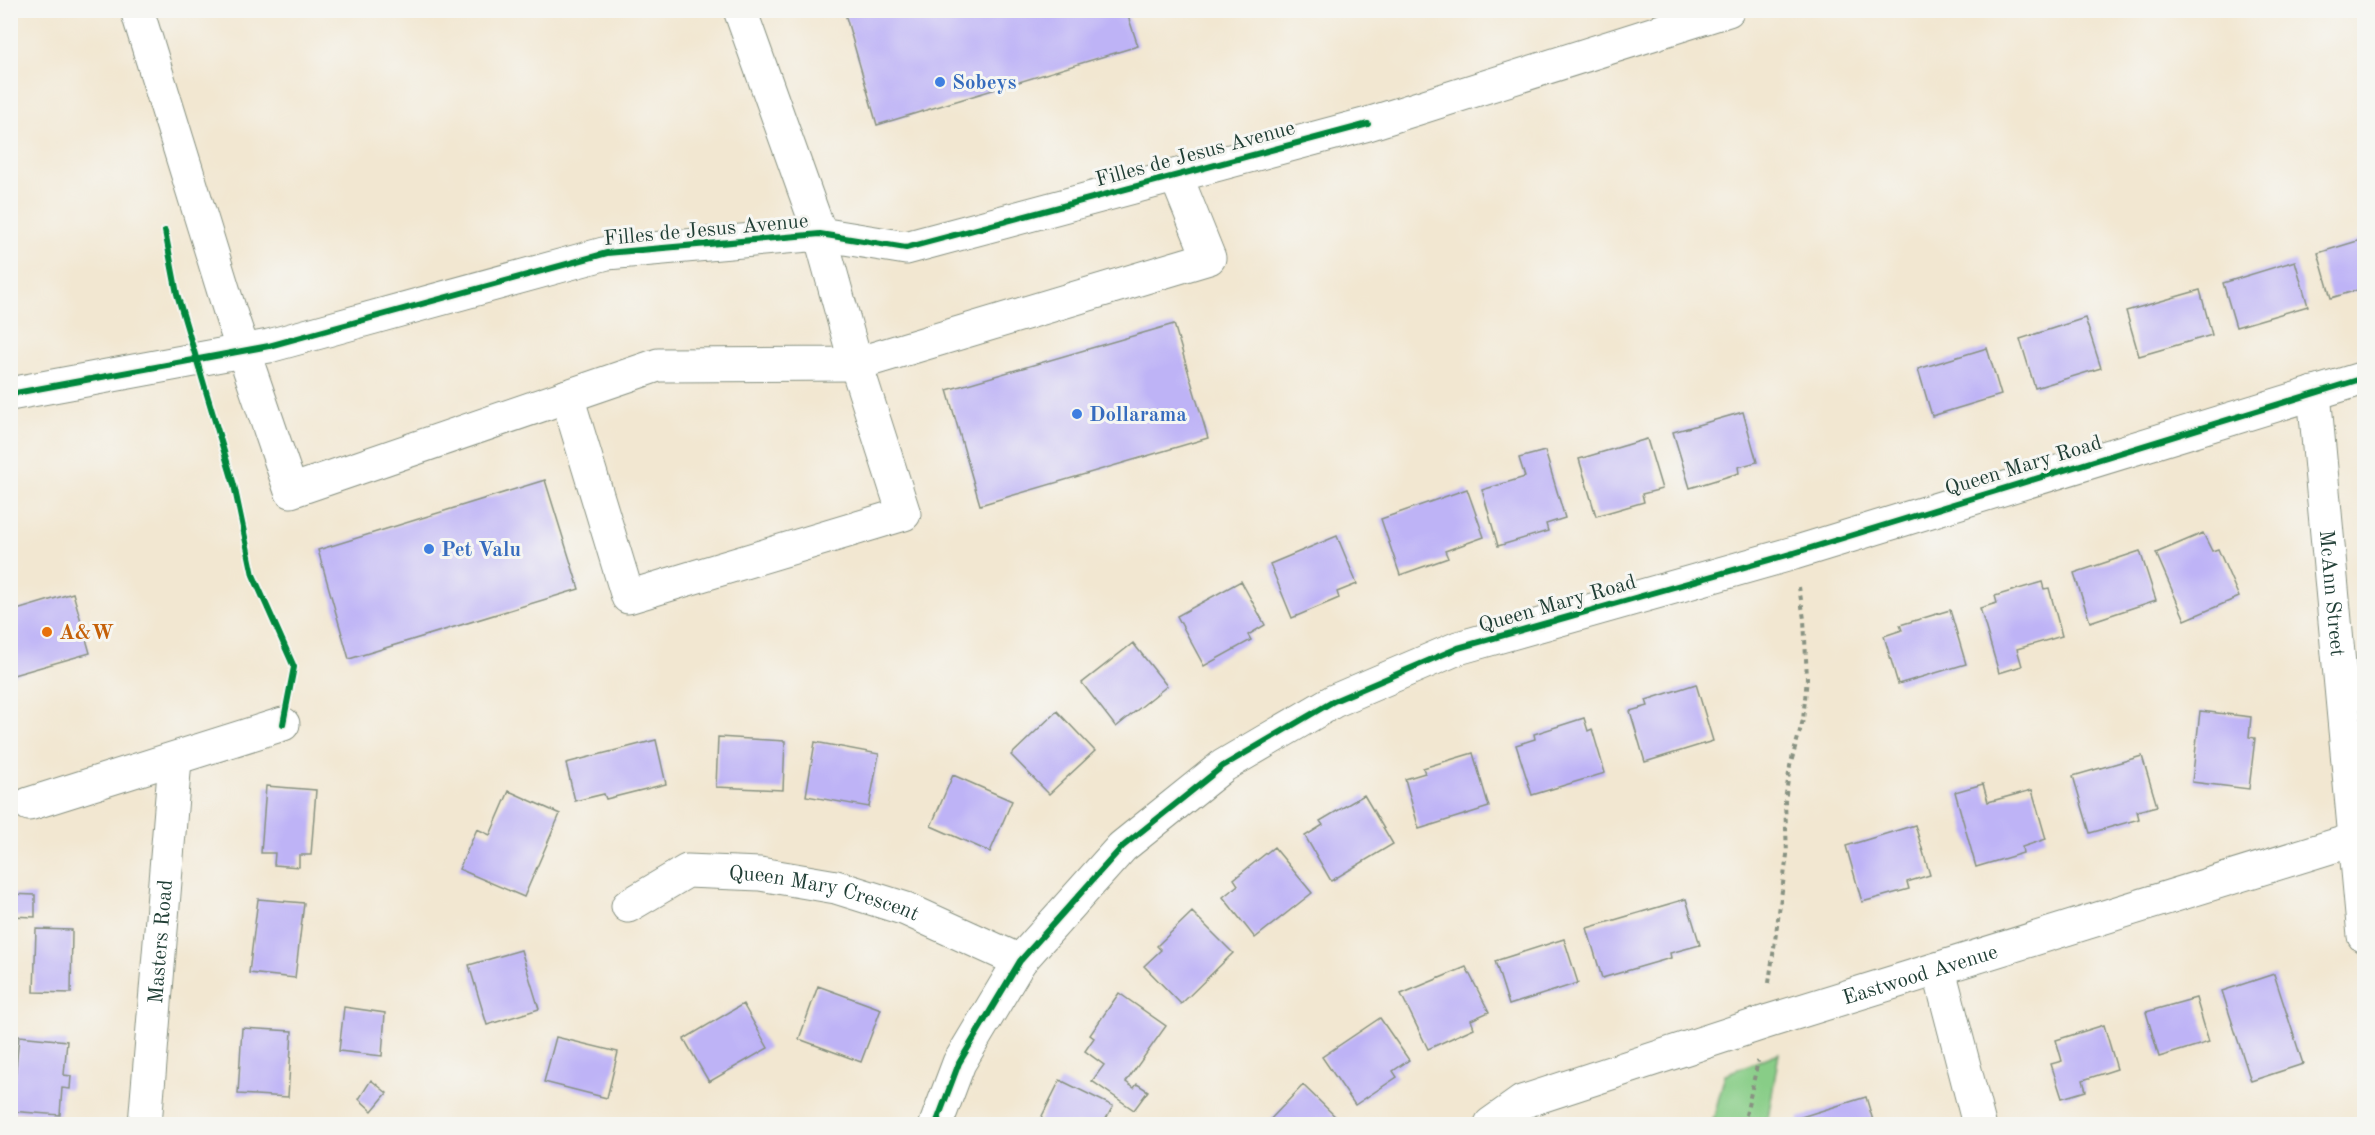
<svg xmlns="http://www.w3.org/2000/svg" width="2375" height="1135" viewBox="0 0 2375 1135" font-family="'Old Standard TT',serif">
	<rect width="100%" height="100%" fill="#f6f6f2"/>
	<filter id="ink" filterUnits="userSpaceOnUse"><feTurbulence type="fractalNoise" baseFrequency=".0167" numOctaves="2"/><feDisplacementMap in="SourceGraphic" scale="12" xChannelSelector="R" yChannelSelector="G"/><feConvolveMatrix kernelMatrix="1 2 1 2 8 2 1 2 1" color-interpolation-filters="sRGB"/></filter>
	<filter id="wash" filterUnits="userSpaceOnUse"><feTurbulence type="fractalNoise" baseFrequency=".008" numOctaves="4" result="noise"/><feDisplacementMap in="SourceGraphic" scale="24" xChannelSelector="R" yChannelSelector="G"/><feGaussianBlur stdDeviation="1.35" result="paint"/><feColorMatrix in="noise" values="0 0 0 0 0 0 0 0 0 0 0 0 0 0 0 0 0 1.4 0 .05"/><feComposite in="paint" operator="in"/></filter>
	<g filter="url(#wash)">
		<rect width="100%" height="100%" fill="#f2e7d1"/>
		<!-- green -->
		<path fill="#88cd87" stroke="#54855e" stroke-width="1.5" d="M 1779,1053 L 1767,1124 L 1712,1124 L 1725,1074 Z"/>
		<g id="blocks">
			<!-- building -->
			<path fill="#beb3f6" d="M 844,10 L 1126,10 L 1138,46 L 877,125 Z
				M 2364,239 L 2364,288 L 2331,298 L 2318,253 Z
				M 2295,261 L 2308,306 L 2236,327 L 2223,283 Z
				M 2200,290 L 2212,335 L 2139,356 L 2126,311 Z
				M 2085,318 L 2101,368 L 2035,388 L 2020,339 Z
				M 1174,324 L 1208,438 L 980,505 L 947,390 Z
				M 1987,348 L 2001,395 L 1932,416 L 1918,369 Z
				M 1743,412 L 1757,462 L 1738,467 L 1739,473 L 1690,488 L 1673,432 Z
				M 1647,439 L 1662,489 L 1642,494 L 1644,502 L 1596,516 L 1579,459 Z
				M 1545,451 L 1565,518 L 1546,524 L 1548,531 L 1498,546 L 1482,490 L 1525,477 L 1519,458 Z
				M 545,480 L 579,589 L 349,659 L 318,550 Z
				M 1467,489 L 1484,537 L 1445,551 L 1448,558 L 1400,575 L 1381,519 Z
				M 2203,533 L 2212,551 L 2218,549 L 2239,597 L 2185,620 L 2156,553 Z
				M 1337,536 L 1357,584 L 1337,592 L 1339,598 L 1292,618 L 1270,564 Z
				M 2140,551 L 2156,600 L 2090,622 L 2074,573 Z
				M 1241,581 L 1265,625 L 1248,635 L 1251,640 L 1204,666 L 1177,616 Z
				M 2042,582 L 2044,589 L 2049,588 L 2062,636 L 2017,649 L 2022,666 L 1999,673 L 1980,608 L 1997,603 L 1995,596 Z
				M 73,593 L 90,653 L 10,676 L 10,612 Z
				M 1950,610 L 1966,664 L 1898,684 L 1884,636 L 1902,630 L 1900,625 Z
				M 1133,643 L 1167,686 L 1116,727 L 1082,683 Z
				M 1696,684 L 1713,741 L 1645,762 L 1630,711 L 1648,706 L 1646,700 Z
				M 1057,711 L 1095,751 L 1049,794 L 1011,755 Z
				M 2200,711 L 2251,717 L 2249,737 L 2255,738 L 2249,789 L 2192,782 Z
				M 1584,718 L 1588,731 L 1592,729 L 1605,773 L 1532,795 L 1516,745 L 1535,739 L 1534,734 Z
				M 718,737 L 785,741 L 783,790 L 716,787 Z
				M 656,740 L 666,784 L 606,799 L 604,794 L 575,801 L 566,763 Z
				M 815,742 L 879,754 L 869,807 L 806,796 Z
				M 1473,753 L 1489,807 L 1419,829 L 1405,779 L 1425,773 L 1423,768 Z
				M 2142,756 L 2157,806 L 2137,811 L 2139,819 L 2090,833 L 2073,776 Z
				M 953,775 L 1012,801 L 990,852 L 931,826 Z
				M 1983,784 L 1988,802 L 2032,790 L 2046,839 L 2022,847 L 2023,853 L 1976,867 L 1955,792 Z
				M 266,786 L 316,790 L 311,855 L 299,855 L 299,867 L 274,865 L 275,853 L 261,853 Z
				M 509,791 L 560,814 L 524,897 L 459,869 L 477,829 L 490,835 Z
				M 1364,795 L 1393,844 L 1331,881 L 1305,836 L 1323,825 L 1320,821 Z
				M 1915,825 L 1930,875 L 1907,882 L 1909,889 L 1862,902 L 1846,846 Z
				M 1274,847 L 1312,893 L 1255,938 L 1223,897 L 1238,885 L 1234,879 Z
				M 10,894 L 35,895 L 35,917 L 10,916 Z
				M 258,899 L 304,903 L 295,978 L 249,973 Z
				M 1686,899 L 1700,945 L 1670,953 L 1671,958 L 1602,978 L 1587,928 Z
				M 1192,912 L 1233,953 L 1181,1004 L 1144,966 L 1161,950 L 1157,946 Z
				M 36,929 L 72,930 L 71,993 L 34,992 Z
				M 1564,939 L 1578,983 L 1509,1005 L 1495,961 Z
				M 521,950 L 539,1009 L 487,1025 L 469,965 Z
				M 1466,967 L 1489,1012 L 1471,1020 L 1474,1028 L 1428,1049 L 1401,994 Z
				M 2274,974 L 2303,1064 L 2251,1081 L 2222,991 Z
				M 818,986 L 881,1009 L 861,1062 L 799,1039 Z
				M 1119,993 L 1166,1026 L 1126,1082 L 1134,1088 L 1137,1084 L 1148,1091 L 1134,1110 L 1092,1081 L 1104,1065 L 1085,1051 L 1094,1038 L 1090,1035 Z
				M 2196,998 L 2209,1042 L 2159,1057 L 2146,1012 Z
				M 743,1004 L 768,1048 L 709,1082 L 684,1039 Z
				M 344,1007 L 385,1013 L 382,1056 L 339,1051 Z
				M 1380,1018 L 1409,1060 L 1393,1071 L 1397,1077 L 1355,1105 L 1322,1057 Z
				M 2104,1025 L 2117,1069 L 2083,1080 L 2086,1091 L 2062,1098 L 2051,1064 L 2062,1061 L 2056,1040 Z
				M 242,1028 L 292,1031 L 288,1097 L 238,1094 Z
				M 19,1036 L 67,1041 L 64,1075 L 71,1076 L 70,1089 L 62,1088 L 60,1115 L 10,1111 L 10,1079 L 15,1080 Z
				M 556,1037 L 618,1052 L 607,1098 L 544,1082 Z
				M 371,1080 L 387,1093 L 372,1111 L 359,1099 Z
				M 1060,1080 L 1113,1106 L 1103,1124 L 1038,1124 Z
				M 1303,1085 L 1341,1122 L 1339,1124 L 1266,1124 Z
				M 1866,1097 L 1874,1124 L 1800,1124 L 1798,1118 Z"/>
		</g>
	</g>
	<g filter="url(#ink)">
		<use href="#blocks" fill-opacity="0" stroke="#889282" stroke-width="1.5"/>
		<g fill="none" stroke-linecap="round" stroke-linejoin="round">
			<defs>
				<g id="minor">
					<path d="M 137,10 L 232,318 L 291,491 L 658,365 L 856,364 L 1209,258 L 1176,176"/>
					<path id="s1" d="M 2314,393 L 2364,936"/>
					<path d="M 10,394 L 269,346 L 607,253 L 820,234 L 906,248 L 1368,124 L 1728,10"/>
					<path d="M 567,396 L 628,597 L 904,514 L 856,364 L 820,234 L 740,10"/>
					<path d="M 29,804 L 283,724"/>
					<path id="s2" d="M 628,906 L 687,871 L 760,874 L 836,887 L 906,909 L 1020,961"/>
					<path d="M 1939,970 L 1979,1124"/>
					<path id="s3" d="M 145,1124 L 175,760"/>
					<path d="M 936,1124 L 959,1063 L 1020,961 L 1122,847 L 1223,766 L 1334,701 L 1458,648 L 1794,553 L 2364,378"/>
					<path id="s4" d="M 1491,1124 L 1522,1102 L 1769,1021 L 2356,839"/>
				</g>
			</defs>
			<!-- minor casing -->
			<use href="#minor" stroke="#889282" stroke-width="35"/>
			<!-- path -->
			<path stroke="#889282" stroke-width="4" stroke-dasharray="4.5 4.5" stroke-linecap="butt" d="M 1769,983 L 1787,855 L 1785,801 L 1790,766 L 1803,720 L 1807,678 L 1804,619 L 1799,587
				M 1744,1124 L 1758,1061"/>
			<!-- minor -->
			<use href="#minor" stroke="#fff" stroke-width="33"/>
			<defs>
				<path id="cycleway" d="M 165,231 L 177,294 L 234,485 L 253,575 L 294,667 L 283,724
					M 10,394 L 269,346 L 607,253 L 820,234 L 906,248 L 1368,124
					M 936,1124 L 959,1063 L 1020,961 L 1122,847 L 1223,766 L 1334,701 L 1458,648 L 1794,553 L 2364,378"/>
			</defs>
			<!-- cycleway casing -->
			<use href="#cycleway" stroke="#f6f6f2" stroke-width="10"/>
			<!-- cycleway -->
			<use href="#cycleway" stroke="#00873e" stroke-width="6"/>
		</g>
	</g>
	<!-- markers -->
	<g fill="#3f7fe0" stroke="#f6f6f2" stroke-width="2">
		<circle cx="940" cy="82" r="6"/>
		<circle cx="1077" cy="414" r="6"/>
		<circle cx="429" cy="549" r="6"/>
	</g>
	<circle fill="#e8710a" stroke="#f6f6f2" stroke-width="2" cx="47" cy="632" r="6"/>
	<g text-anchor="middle" stroke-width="6" stroke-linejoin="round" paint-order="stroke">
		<!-- shop labels -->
		<g font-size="21" font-weight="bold" fill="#366cbe" stroke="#f6f6f2" text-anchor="start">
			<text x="952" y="89">Sobeys</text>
			<text x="1089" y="421">Dollarama</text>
			<text x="441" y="556">Pet Valu</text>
		</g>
		<!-- street labels -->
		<g font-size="21" fill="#1f3d34" stroke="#f6f6f2">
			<text transform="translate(1195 153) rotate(-15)" y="7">Filles de Jesus Avenue</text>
			<text transform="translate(706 229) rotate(-5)" y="7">Filles de Jesus Avenue</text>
			<text transform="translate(2023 465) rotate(-17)" y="7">Queen Mary Road</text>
			<text dy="7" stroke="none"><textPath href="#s1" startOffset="201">McAnn Street</textPath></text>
			<text transform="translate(1557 603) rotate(-16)" y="7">Queen Mary Road</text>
			<text dy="7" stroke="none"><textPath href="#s2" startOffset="208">Queen Mary Crescent</textPath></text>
			<text dy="7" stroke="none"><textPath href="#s3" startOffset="183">Masters Road</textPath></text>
			<text dy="7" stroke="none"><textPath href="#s4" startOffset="456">Eastwood Avenue</textPath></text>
		</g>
		<!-- food labels -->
		<g font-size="21" font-weight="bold" fill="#c56008" stroke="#f6f6f2" text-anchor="start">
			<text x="59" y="639">A&amp;W</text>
		</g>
	</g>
	<!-- margin -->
	<rect width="2375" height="1135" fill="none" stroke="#f6f6f2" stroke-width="36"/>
</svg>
